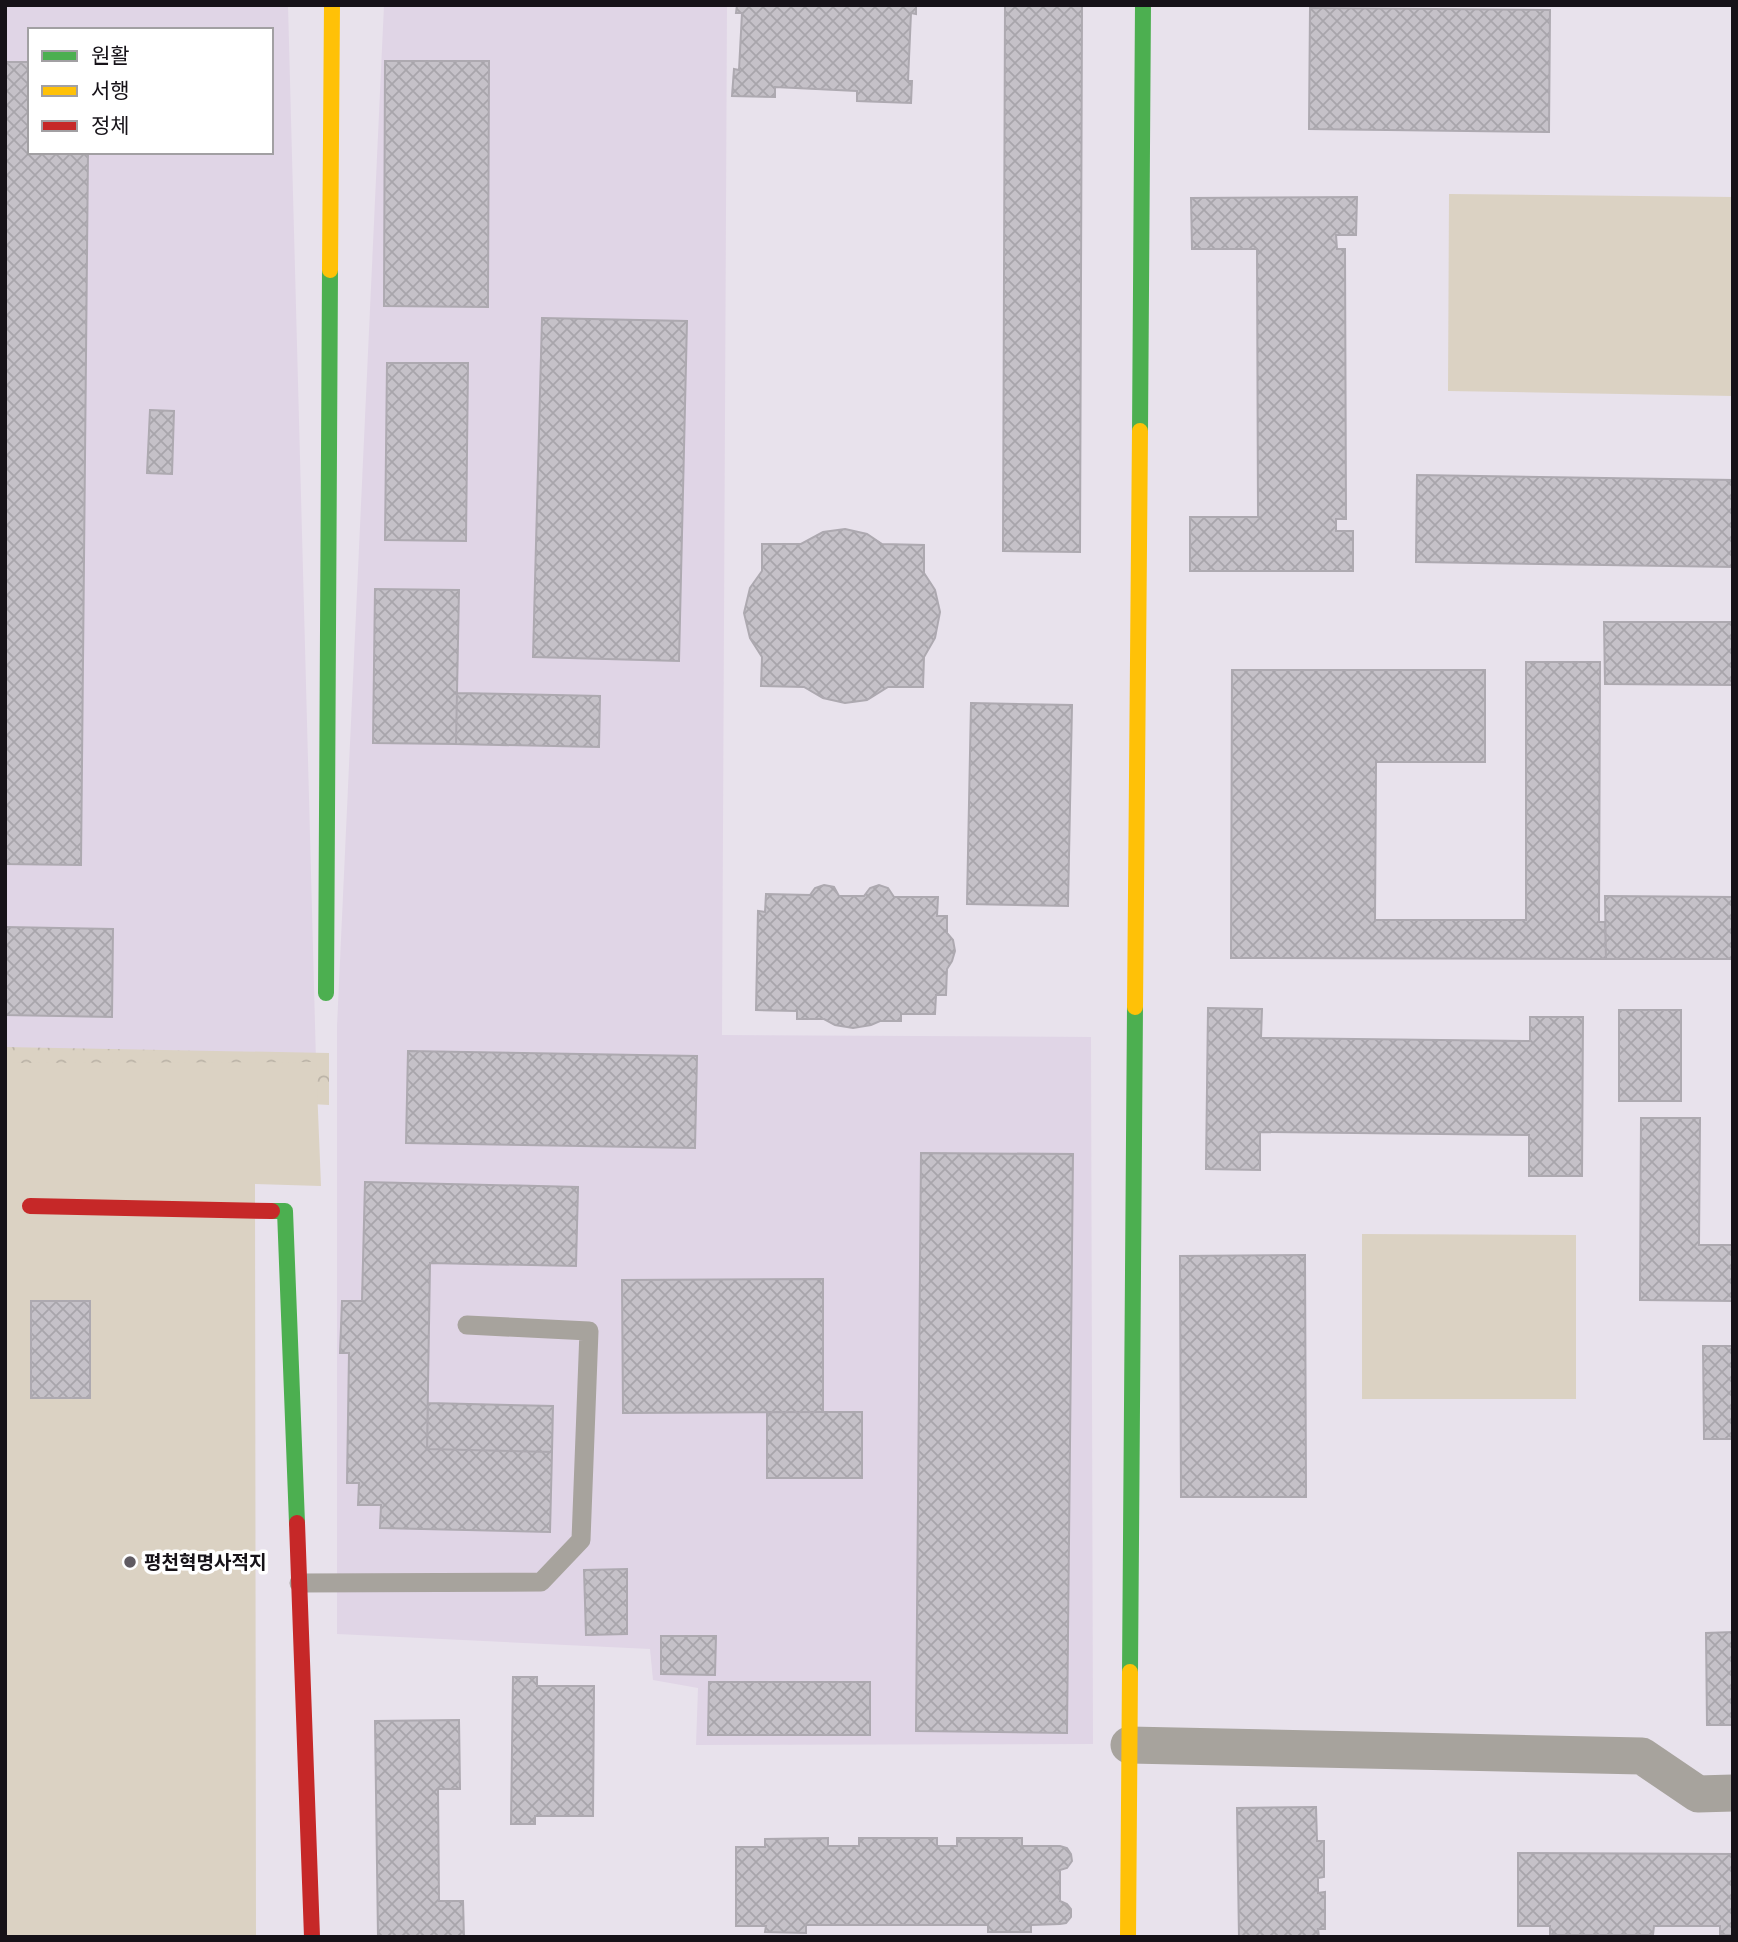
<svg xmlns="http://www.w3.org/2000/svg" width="1738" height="1942" viewBox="0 0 1738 1942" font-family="Raleway,'Noto Sans KR',sans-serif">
	<defs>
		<pattern id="forest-crowns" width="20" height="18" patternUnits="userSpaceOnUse" patternTransform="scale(1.75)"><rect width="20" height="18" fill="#dbd2c3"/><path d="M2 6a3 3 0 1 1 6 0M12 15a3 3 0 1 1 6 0" fill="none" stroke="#bbb3a7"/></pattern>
		<pattern id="building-cross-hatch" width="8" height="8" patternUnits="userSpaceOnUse" patternTransform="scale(1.75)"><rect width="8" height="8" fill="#c5c1c8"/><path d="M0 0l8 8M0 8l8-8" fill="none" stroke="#a8a5ab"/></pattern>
	</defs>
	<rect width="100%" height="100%" fill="#e8e2ec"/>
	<!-- built -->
	<path fill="#e0d5e6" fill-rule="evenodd" d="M 5,5 L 288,5 L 316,1062 L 5,1063 ZM 30,30 L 271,30 L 271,152 L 30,152 Z
		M 384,5 L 727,5 L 722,1035 L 1091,1037 L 1093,1744 L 696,1745 L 698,1688 L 653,1680 L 650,1649 L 337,1634 L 337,1026 Z"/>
	<!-- forest -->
	<path fill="url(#forest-crowns)" d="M 5,1047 L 329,1053 L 329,1105 L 226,1099 L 5,1125 Z"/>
	<!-- park -->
	<path fill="#dbd2c3" d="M 1449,194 L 1733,197 L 1733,396 L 1448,391 Z
		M 316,1062 L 321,1186 L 255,1184 L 256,1937 L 5,1937 L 5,1063 Z
		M 1362,1234 L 1576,1235 L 1576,1399 L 1362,1399 Z"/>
	<!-- building -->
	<path fill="url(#building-cross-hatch)" stroke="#ada9b0" stroke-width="2" d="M 737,5 L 916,5 L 916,14 L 911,13 L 908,81 L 912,81 L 911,103 L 857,101 L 857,91 L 775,87 L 775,97 L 732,96 L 734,69 L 739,70 L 742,13 L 736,13 Z
		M 1005,5 L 1082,5 L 1080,552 L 1003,551 Z
		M 1310,8 L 1550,10 L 1549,132 L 1309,129 Z
		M 385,61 L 489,61 L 488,307 L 384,306 Z
		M 5,62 L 30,62 L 30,152 L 88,152 L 81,865 L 5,864 Z
		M 1357,197 L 1356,235 L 1336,235 L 1337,249 L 1345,249 L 1346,519 L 1336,519 L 1336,531 L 1353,531 L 1353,571 L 1190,571 L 1190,517 L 1258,517 L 1257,249 L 1192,249 L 1191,198 Z
		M 542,318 L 687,321 L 679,661 L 533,657 Z
		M 387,363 L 468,363 L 466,541 L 385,540 Z
		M 150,410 L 174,411 L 172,474 L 147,473 Z
		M 1417,475 L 1733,480 L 1733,567 L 1416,562 Z
		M 845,529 L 867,534 L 882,544 L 924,545 L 924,573 L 935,590 L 940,612 L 935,638 L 924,657 L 923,687 L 888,687 L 867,700 L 845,703 L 823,698 L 804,687 L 761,686 L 762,657 L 750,638 L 744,613 L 750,588 L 762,571 L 762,544 L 801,544 L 823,532 Z
		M 375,589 L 459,590 L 456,744 L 373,743 Z
		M 1604,622 L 1733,622 L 1733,685 L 1605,684 Z
		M 1526,662 L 1600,662 L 1599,922 L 1605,922 L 1606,959 L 1231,958 L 1232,670 L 1485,670 L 1485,762 L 1376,762 L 1375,920 L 1526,920 Z
		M 457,693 L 600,696 L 599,747 L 456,744 Z
		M 971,703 L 1072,705 L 1068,906 L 967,904 Z
		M 824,885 L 834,887 L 839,896 L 864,896 L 870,888 L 879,885 L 888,888 L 894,897 L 938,897 L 937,916 L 947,916 L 947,933 L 953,940 L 955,951 L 952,961 L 947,969 L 946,995 L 936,995 L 935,1014 L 901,1014 L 901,1021 L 880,1021 L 871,1025 L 853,1028 L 835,1025 L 824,1019 L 797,1019 L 797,1011 L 756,1010 L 758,911 L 765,912 L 766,894 L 810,895 L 815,888 Z
		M 1605,896 L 1733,897 L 1733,959 L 1606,959 Z
		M 5,927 L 113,929 L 112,1017 L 5,1015 Z
		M 1208,1008 L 1262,1009 L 1261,1038 L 1530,1041 L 1530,1017 L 1583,1017 L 1582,1176 L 1529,1176 L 1529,1135 L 1260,1132 L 1260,1170 L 1206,1169 Z
		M 1619,1010 L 1681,1010 L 1681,1101 L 1619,1101 Z
		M 408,1051 L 697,1056 L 695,1148 L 406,1143 Z
		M 1641,1118 L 1700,1118 L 1699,1245 L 1733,1245 L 1733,1301 L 1640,1300 Z
		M 921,1153 L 1073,1154 L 1067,1733 L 916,1731 Z
		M 365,1182 L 578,1187 L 576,1266 L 430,1263 L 427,1449 L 552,1452 L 550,1532 L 380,1528 L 381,1505 L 358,1505 L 359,1483 L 347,1483 L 349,1353 L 340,1353 L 342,1301 L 362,1301 Z
		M 1305,1255 L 1306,1497 L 1181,1497 L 1180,1256 Z
		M 823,1279 L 823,1412 L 623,1413 L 622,1280 Z
		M 31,1301 L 90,1301 L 90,1398 L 31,1398 Z
		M 1703,1346 L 1733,1346 L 1733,1439 L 1704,1439 Z
		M 428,1403 L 553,1406 L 552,1452 L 427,1449 Z
		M 767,1412 L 862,1412 L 862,1478 L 767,1478 Z
		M 627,1569 L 627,1634 L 586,1635 L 584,1570 Z
		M 1733,1632 L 1733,1725 L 1707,1725 L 1706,1633 Z
		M 661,1636 L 716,1636 L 715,1675 L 661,1674 Z
		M 513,1677 L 537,1677 L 537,1686 L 594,1686 L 593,1816 L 535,1816 L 535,1824 L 511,1824 Z
		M 709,1682 L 870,1682 L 870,1735 L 708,1735 Z
		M 459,1720 L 460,1789 L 438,1789 L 439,1901 L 463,1901 L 464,1937 L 378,1937 L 375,1721 Z
		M 1316,1807 L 1317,1841 L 1324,1841 L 1324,1877 L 1318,1878 L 1318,1893 L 1325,1892 L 1325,1929 L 1318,1929 L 1319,1937 L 1239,1937 L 1237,1808 Z
		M 828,1838 L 828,1846 L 859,1846 L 859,1838 L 937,1838 L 937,1846 L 957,1846 L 957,1838 L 1022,1838 L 1022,1846 L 1060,1846 L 1067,1848 L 1071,1854 L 1072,1861 L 1067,1868 L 1060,1870 L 1060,1901 L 1067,1904 L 1071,1909 L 1071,1917 L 1066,1923 L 1060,1924 L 1031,1925 L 1031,1932 L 988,1932 L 988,1925 L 806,1925 L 806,1933 L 765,1932 L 766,1926 L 736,1926 L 736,1847 L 765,1847 L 765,1839 Z
		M 1518,1853 L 1733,1854 L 1733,1935 L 1720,1935 L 1720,1926 L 1654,1926 L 1653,1935 L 1550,1935 L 1550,1926 L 1518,1926 Z"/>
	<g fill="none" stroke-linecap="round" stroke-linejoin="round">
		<!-- lane -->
		<path stroke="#a7a39d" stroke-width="19" d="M 299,1583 L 541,1582 L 581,1540 L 589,1331 L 467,1325"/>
		<!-- street -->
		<path stroke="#a7a39d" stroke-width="37" d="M 1129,1745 L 1642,1756 L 1698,1794 L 1733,1793"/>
		<!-- fast -->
		<path stroke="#4caf50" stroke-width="16" d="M 1140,431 L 1143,5
			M 326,993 L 330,270
			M 272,1211 L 285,1211 L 297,1523
			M 1130,1672 L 1135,1007"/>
		<!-- slow -->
		<path stroke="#ffc107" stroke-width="16" d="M 330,270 L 332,5
			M 1135,1007 L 1140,431
			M 1128,1937 L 1130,1672"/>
		<!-- jam -->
		<path stroke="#c62828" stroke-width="16" d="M 30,1206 L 272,1211
			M 297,1523 L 312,1937"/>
	</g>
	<!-- markers -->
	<circle fill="#605b62" stroke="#fff" stroke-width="2.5" cx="130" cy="1562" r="7"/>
	<g text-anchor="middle" stroke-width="7" stroke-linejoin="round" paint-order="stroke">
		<!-- poi labels -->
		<g font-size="19" font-weight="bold" fill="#161218" stroke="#fff" text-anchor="start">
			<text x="144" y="1569">평천혁명사적지</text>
		</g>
	</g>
	<!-- border -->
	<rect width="1738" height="1942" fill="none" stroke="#161218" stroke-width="14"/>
	<!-- legend -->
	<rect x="28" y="28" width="245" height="126" fill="#ffffff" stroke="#a2a0a3" stroke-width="2"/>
	<rect x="42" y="51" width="35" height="10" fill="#4caf50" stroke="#a2a0a3" stroke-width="2"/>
	<text x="91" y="63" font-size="21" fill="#161218">원활</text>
	<rect x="42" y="86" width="35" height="10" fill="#ffc107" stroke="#a2a0a3" stroke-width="2"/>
	<text x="91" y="98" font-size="21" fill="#161218">서행</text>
	<rect x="42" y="121" width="35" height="10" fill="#c62828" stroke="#a2a0a3" stroke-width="2"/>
	<text x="91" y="133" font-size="21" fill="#161218">정체</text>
</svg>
